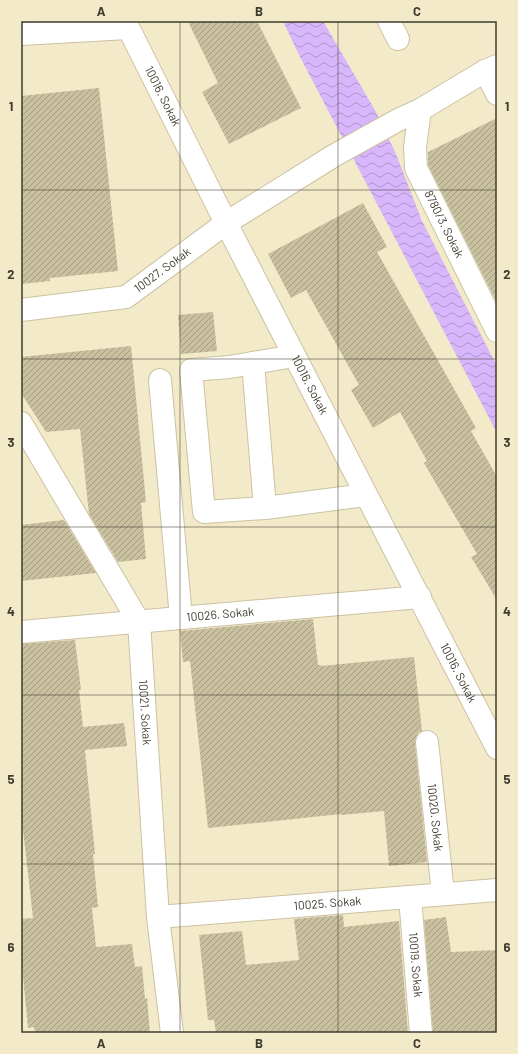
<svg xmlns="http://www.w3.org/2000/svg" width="518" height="1054" viewBox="0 0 518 1054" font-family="Barlow,sans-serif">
	<defs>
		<pattern id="water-waves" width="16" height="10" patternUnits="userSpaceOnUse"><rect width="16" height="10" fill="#d7b6fb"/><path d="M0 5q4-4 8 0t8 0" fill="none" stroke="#b095cc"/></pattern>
		<pattern id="building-hatch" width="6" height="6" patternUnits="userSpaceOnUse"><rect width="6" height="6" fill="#c9c0a0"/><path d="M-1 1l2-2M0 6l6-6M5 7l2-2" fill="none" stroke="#a59d83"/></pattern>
	</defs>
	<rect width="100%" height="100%" fill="#f3eac9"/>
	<!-- water -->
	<path fill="url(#water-waves)" d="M 283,21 L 323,21 L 376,112 L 396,154 L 422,221 L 497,366 L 497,433 L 299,55 Z"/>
	<!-- building -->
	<path fill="url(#building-hatch)" d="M 188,21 L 257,21 L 301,108 L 229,144 L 202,92 L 218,83 L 193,32 Z
		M 99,88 L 118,271 L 50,278 L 50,281 L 21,284 L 21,96 Z
		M 497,118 L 497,303 L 428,165 L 428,152 Z
		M 363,203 L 387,247 L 377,252 L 476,428 L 471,431 L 497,477 L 497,600 L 471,557 L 477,554 L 424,463 L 427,461 L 400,412 L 373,428 L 351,390 L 359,385 L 306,290 L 291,298 L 268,254 Z
		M 213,312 L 217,351 L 181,354 L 178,315 Z
		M 131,346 L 146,502 L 141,503 L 146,559 L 118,562 L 89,514 L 80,429 L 46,432 L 21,393 L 21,357 Z
		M 64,520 L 96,573 L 21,581 L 21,525 Z
		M 313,619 L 318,665 L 321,665 L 321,666 L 414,657 L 422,731 L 419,732 L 416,737 L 415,743 L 427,862 L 389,866 L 384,811 L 341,815 L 341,814 L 208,828 L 190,661 L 183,662 L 180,631 Z
		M 75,640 L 81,690 L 79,690 L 83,727 L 124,723 L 127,746 L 85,750 L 95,854 L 93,854 L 98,907 L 92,908 L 96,947 L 132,944 L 135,967 L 142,966 L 145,999 L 147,998 L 150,1033 L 35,1033 L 34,1027 L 28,1028 L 22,966 L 21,966 L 21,919 L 33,918 L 21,812 L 21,644 Z
		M 343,915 L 344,927 L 399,921 L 408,1033 L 216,1033 L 214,1020 L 208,1020 L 199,935 L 242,931 L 246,965 L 299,960 L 294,919 Z
		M 446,917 L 451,952 L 497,950 L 497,1033 L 433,1033 L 424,920 Z"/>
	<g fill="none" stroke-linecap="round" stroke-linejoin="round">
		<defs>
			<g id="minor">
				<path id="s1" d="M 125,21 L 226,223 L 497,748"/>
				<path d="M 389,21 L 398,39"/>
				<path d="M 21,34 L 128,28"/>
				<path d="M 485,71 L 497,94"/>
				<path id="s2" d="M 420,110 L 415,147 L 416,168 L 497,331"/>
				<path id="s3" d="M 21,310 L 126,297 L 226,223 L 335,155 L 398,120 L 420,110 L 485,71 L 497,66"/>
				<path d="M 294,356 L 230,367 L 191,370 L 204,512 L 265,508 L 366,495"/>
				<path d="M 253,363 L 265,508"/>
				<path d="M 160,380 L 181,618"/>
				<path id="s4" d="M 21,423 L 139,622 L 158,917 L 172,1033"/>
				<path id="s5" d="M 21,632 L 420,597"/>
				<path id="s6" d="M 427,742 L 443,894"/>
				<path id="s7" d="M 410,897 L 421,1033"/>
				<path id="s8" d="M 158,917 L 497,890"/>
			</g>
		</defs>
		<!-- minor casing -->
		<use href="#minor" stroke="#cbc2a2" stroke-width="24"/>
		<!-- minor -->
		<use href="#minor" stroke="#fff" stroke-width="22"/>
	</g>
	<!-- grid -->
	<path fill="none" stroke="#3f3c2f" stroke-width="1" stroke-opacity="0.55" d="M 180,21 L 180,1033M 338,21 L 338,1033M 21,190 L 497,190M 21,359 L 497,359M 21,527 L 497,527M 21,695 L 497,695M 21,864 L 497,864"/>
	<g text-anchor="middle" stroke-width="3" stroke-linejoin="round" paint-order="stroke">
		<!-- street labels -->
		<g font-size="12" fill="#3f3c2f" stroke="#f3eac9">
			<text dy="4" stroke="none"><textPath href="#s1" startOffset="84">10016. Sokak</textPath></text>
			<text dy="4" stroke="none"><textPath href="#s2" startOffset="121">8780/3. Sokak</textPath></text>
			<text dy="4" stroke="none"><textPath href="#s3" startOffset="151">10027. Sokak</textPath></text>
			<text dy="4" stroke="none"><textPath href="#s1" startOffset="408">10016. Sokak</textPath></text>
			<text dy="4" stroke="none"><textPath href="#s5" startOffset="200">10026. Sokak</textPath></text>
			<text dy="4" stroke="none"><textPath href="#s1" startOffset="732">10016. Sokak</textPath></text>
			<text dy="4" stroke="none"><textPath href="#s4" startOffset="322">10021. Sokak</textPath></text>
			<text dy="4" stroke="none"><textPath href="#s6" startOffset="76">10020. Sokak</textPath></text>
			<text dy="4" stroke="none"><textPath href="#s8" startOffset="170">10025. Sokak</textPath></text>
			<text dy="4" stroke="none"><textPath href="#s7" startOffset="68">10019. Sokak</textPath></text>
		</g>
	</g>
	<!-- border -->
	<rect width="518" height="1054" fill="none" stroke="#f3eac9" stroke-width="44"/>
	<rect x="22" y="22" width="474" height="1010" fill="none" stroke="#3f3c2f" stroke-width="1.5"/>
	<g font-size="13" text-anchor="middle" font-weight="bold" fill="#3f3c2f">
		<text x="101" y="16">A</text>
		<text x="259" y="16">B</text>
		<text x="417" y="16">C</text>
		<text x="11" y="111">1</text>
		<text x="507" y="111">1</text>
		<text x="11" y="279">2</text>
		<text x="507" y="279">2</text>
		<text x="11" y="447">3</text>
		<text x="507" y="447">3</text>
		<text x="11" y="616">4</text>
		<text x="507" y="616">4</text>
		<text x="11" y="784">5</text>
		<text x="507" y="784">5</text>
		<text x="11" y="952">6</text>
		<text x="507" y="952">6</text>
		<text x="101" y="1048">A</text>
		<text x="259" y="1048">B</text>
		<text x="417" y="1048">C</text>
	</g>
</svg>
